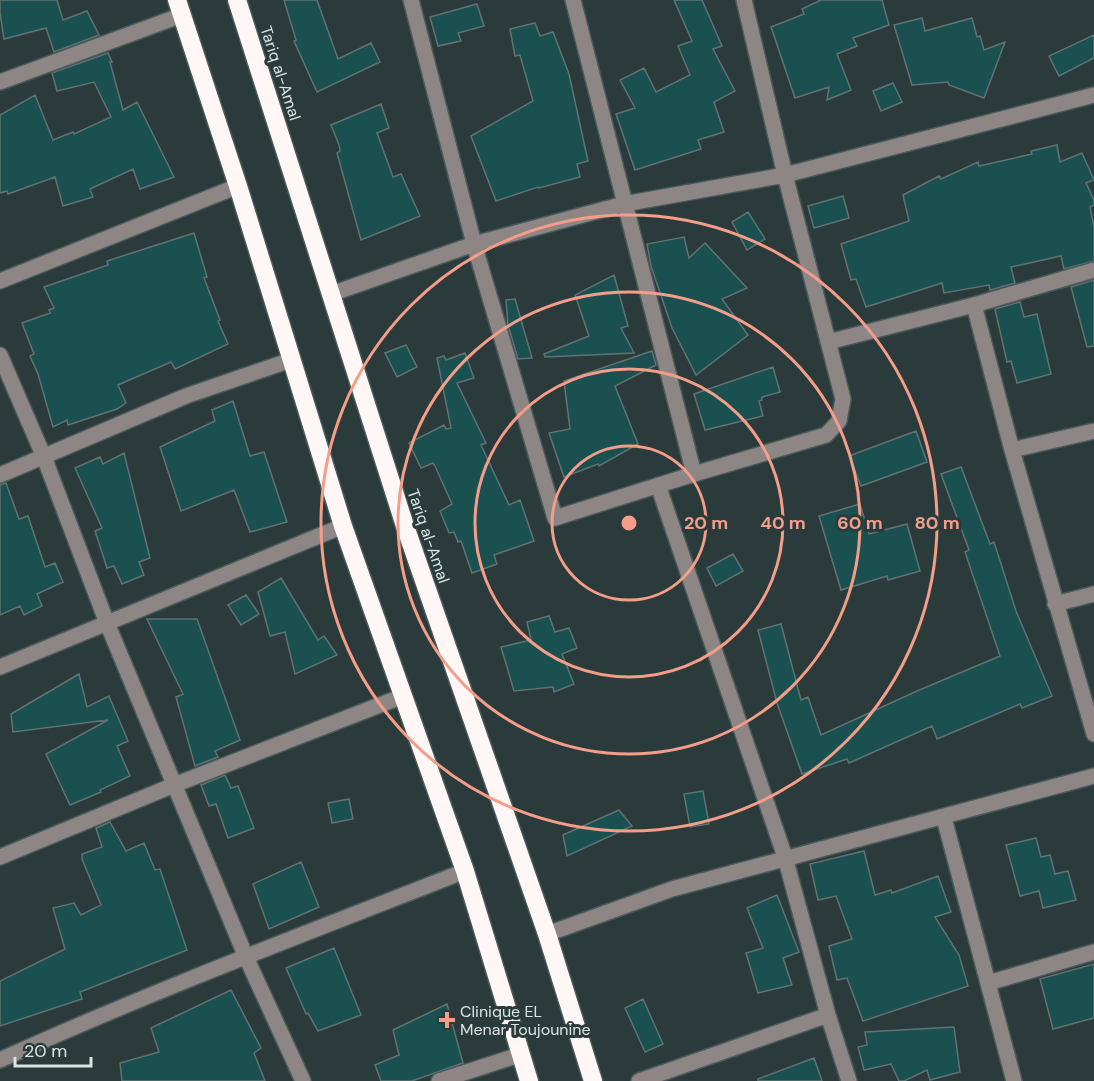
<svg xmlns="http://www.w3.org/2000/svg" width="1094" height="1081" viewBox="0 0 1094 1081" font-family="'DM Sans',sans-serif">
	<rect width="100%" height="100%" fill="#2b3b3b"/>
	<!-- building -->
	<path fill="#1b5051" stroke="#617272" stroke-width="1.5" d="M 0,0 L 57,0 L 63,20 L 87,11 L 99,35 L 54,52 L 46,28 L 4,39 L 0,13 Z
		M 284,0 L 317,0 L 338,59 L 371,43 L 380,62 L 317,92 L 294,41 L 296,40 Z
		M 674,0 L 702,0 L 722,46 L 713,49 L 735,91 L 714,102 L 724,132 L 698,140 L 701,149 L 635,170 L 616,114 L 635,108 L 620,80 L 644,68 L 656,92 L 690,75 L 678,46 L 692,41 Z
		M 821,0 L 882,0 L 889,25 L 853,38 L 857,46 L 837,54 L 851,90 L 827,100 L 829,87 L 795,98 L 771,27 L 804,14 L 802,9 Z
		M 477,4 L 484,26 L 458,33 L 461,41 L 438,46 L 430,17 Z
		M 922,18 L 925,31 L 972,18 L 977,37 L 980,36 L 984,50 L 1005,42 L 984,98 L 949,85 L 948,82 L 912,85 L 894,25 Z
		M 535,23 L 540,36 L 553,32 L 569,74 L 588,161 L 577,164 L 580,177 L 539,188 L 538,187 L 496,201 L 471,136 L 533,101 L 520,55 L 515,56 L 510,29 Z
		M 1094,35 L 1094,58 L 1059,76 L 1049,56 Z
		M 108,53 L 112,62 L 110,62 L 123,110 L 137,102 L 174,177 L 140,189 L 133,169 L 90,189 L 93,197 L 63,206 L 55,177 L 8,194 L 7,191 L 0,193 L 0,115 L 35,95 L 53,140 L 73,132 L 74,134 L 111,117 L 94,82 L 57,91 L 52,73 Z
		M 893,83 L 902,102 L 881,111 L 873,91 Z
		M 381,104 L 389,128 L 377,133 L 393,177 L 401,174 L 420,216 L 361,240 L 337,153 L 340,151 L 339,145 L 331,125 Z
		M 1057,145 L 1060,162 L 1082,153 L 1094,180 L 1086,183 L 1094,200 L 1094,205 L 1090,207 L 1094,227 L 1094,261 L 1064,269 L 1061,256 L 1011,267 L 1015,283 L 990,290 L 989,285 L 944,293 L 942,283 L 866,307 L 856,279 L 851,280 L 841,244 L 909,221 L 903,195 L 939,176 L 941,179 L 978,162 L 979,166 L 1032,154 L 1031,151 Z
		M 843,196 L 849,218 L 814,228 L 808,206 Z
		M 748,212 L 765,239 L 747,250 L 732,222 Z
		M 194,233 L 207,277 L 204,278 L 220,320 L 218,321 L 228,344 L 175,369 L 171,362 L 118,385 L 126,403 L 117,409 L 68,425 L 67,420 L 53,427 L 38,374 L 30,356 L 34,354 L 22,323 L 50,313 L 49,310 L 54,308 L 44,287 L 108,265 L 107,261 Z
		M 684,237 L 689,258 L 705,243 L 747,288 L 722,299 L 748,335 L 696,375 L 672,328 L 651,266 L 647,244 Z
		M 614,275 L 628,326 L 621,328 L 634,353 L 545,357 L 544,354 L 589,336 L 575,295 Z
		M 1094,280 L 1094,346 L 1087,347 L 1071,287 Z
		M 515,299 L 532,358 L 518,359 L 508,325 L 506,300 Z
		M 1020,302 L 1024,317 L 1037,314 L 1051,374 L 1017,383 L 1011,361 L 1007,362 L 995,309 Z
		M 406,345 L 417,367 L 397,377 L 385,353 Z
		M 652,351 L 656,365 L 615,386 L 638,444 L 599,466 L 598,464 L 564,477 L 549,433 L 570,429 L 564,381 Z
		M 465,353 L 474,378 L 457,383 L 486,443 L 481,445 L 509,505 L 520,500 L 534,541 L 494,555 L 497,564 L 472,573 L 461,541 L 458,542 L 454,532 L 449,533 L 440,511 L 452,504 L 435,466 L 433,463 L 421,468 L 409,443 L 444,425 L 446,429 L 451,428 L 437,358 L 444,356 L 446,360 Z
		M 773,367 L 780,392 L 762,397 L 762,400 L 759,401 L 763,416 L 705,430 L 694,394 Z
		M 233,401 L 250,456 L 264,452 L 287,522 L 250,532 L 234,490 L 181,511 L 160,447 L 215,421 L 212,410 Z
		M 916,431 L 927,462 L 861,486 L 849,456 Z
		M 124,453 L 150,558 L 139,562 L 144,575 L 122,584 L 114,566 L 107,568 L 95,531 L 102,528 L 75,468 L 100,457 L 103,464 Z
		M 961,467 L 990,544 L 994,542 L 1016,611 L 1052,696 L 1022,708 L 1020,704 L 937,739 L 932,726 L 849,763 L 847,759 L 802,774 L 777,703 L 758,630 L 781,624 L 801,700 L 808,697 L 821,735 L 917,691 L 1000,656 L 965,552 L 969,550 L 941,474 Z
		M 6,483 L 19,519 L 28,516 L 45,567 L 55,563 L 63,582 L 37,594 L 42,606 L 24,615 L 20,606 L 0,615 L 0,485 Z
		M 860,504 L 869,534 L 907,524 L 920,571 L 888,580 L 887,576 L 841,590 L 819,516 Z
		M 733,554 L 743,571 L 716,586 L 707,568 Z
		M 281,578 L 318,640 L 324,636 L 337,655 L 295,674 L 285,632 L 270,636 L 258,592 Z
		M 246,595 L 259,614 L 241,625 L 228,605 Z
		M 549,616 L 555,632 L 569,628 L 577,648 L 562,654 L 574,684 L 554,692 L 553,687 L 514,691 L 501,647 L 531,640 L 527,622 Z
		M 147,619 L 197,619 L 240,740 L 215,751 L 218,757 L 195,766 L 176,697 L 183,694 Z
		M 79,674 L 87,707 L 109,696 L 128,741 L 117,746 L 130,776 L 100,790 L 101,792 L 70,805 L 46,754 L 108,720 L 13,732 L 11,714 Z
		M 225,775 L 231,788 L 238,786 L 254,828 L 228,838 L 216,804 L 209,806 L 201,785 Z
		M 703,791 L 709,824 L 690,827 L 684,794 Z
		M 349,799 L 353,819 L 332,823 L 328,803 Z
		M 619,810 L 632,826 L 567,856 L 563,835 Z
		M 110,822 L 126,851 L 144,843 L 155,870 L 160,869 L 187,950 L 80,992 L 82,999 L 0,1026 L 0,981 L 65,949 L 53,908 L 74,903 L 81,915 L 101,905 L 82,859 L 82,854 L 102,847 L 96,828 Z
		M 1036,838 L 1041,857 L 1050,855 L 1055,874 L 1068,871 L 1076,900 L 1043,908 L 1039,891 L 1020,896 L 1006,845 Z
		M 864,851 L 875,895 L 891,890 L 892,893 L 938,876 L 951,912 L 935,917 L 959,955 L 968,986 L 863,1021 L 847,978 L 837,980 L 829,946 L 852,939 L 836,896 L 818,900 L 810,864 Z
		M 301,862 L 319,907 L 269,929 L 253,884 Z
		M 777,895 L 799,952 L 783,958 L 792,985 L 758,993 L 746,953 L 763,948 L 747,908 Z
		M 334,948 L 361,1015 L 318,1031 L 308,1013 L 306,1014 L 286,968 Z
		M 1094,964 L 1094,1018 L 1053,1029 L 1040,979 Z
		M 231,990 L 261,1048 L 254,1053 L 265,1081 L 122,1081 L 120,1063 L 159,1052 L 151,1028 Z
		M 643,999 L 663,1044 L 645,1052 L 625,1008 Z
		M 447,1004 L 463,1063 L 412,1081 L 381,1081 L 375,1065 L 399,1055 L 393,1030 Z
		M 954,1027 L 960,1072 L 930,1080 L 927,1070 L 904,1081 L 899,1081 L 891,1064 L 864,1070 L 858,1047 L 867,1045 L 865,1032 Z
		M 814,1058 L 822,1081 L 758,1081 L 758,1079 Z"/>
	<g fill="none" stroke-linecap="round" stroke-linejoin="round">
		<defs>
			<path id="minor" d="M 411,0 L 474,244 L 555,518 L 694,474 L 826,435 L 839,421 L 843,399 L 785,175 L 744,0
				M 573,0 L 694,474
				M 0,82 L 182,15
				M 0,281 L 238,186
				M 331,294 L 474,244 L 624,204 L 785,175 L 1094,95
				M 974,305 L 1012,450 L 1094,734
				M 828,342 L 974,305 L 1094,270
				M 0,355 L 44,457 L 107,623 L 246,957 L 303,1081
				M 1012,450 L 1094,431
				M 0,475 L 186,396 L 291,360
				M 658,485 L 785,857 L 828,1015 L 849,1081
				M 1055,604 L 1094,594
				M 0,667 L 343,526
				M 944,818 L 1014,1081
				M 0,857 L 174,785 L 403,696
				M 547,934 L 672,889 L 1094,776
				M 988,983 L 1094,952
				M 0,1060 C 152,991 309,932 465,871
				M 439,1081 L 519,1055
				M 639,1081 L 828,1015"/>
			<path id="highway" d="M 177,0 L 238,186 L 343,526 L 465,871 L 529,1081
				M 237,0 L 405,526 L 547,934 L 593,1081"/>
		</defs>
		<!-- minor casing -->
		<use href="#minor" stroke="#4a5959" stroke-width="18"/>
		<!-- highway casing -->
		<use href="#highway" stroke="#4a5959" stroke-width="21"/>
		<!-- minor -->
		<use href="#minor" stroke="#8e8685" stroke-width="15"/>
		<!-- highway -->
		<use href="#highway" stroke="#fff7f5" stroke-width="18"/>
	</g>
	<!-- distance rings -->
	<g fill="none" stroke="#f49e8a" stroke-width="3">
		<circle cx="629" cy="523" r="77"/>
		<circle cx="629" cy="523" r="154"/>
		<circle cx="629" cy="523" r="231"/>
		<circle cx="629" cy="523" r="308"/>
	</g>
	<!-- markers -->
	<path fill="#f49e8a" stroke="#2b3b3b" stroke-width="2" d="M444 1011h6v6h6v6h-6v6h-6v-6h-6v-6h6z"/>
	<g text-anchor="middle" stroke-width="6" stroke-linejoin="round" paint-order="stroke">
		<!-- street labels -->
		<g font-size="16" fill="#dae4e3" stroke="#2b3b3b">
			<text transform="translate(281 73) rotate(72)" y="6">Tariq al-Amal</text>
			<text transform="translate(429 536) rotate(71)" y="6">Tariq al-Amal</text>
		</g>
		<!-- poi labels -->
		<g font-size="16" fill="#dae4e3" stroke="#2b3b3b" text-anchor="start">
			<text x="460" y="1017">Clinique EL<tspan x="460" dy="18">Menar Toujounine</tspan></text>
		</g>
	</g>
	<circle cx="629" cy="523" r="9" fill="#f49e8a" stroke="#2b3b3b" stroke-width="3"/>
	<g font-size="18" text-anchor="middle" font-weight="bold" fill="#f49e8a" stroke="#2b3b3b" stroke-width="6" stroke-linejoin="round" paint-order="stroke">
		<text x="706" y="529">20 m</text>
		<text x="783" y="529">40 m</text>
		<text x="860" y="529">60 m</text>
		<text x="937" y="529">80 m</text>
	</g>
	<!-- scale -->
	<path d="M15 1057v9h76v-9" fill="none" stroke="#dae4e3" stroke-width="3"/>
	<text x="24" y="1057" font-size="18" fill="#dae4e3" stroke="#2b3b3b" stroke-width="4.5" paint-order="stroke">20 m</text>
</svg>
